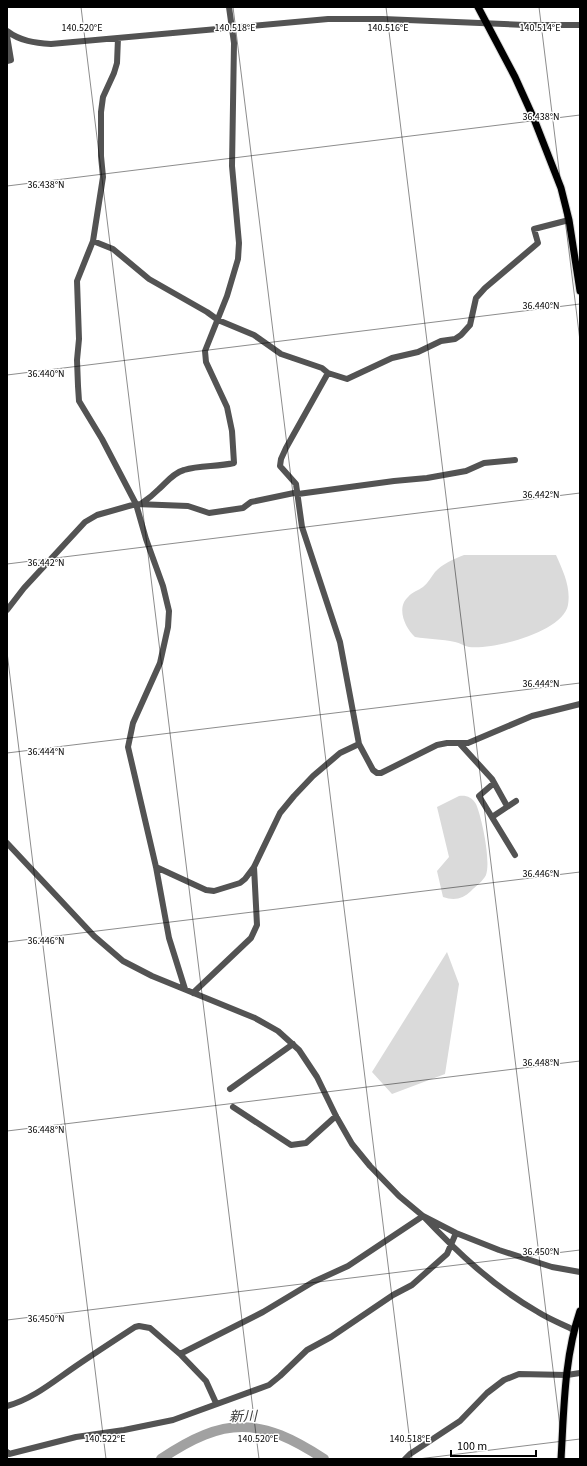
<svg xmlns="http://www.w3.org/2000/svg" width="587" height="1466" viewBox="0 0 587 1466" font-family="'Source Sans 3','Noto Sans JP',sans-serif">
	<rect width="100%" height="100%" fill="#fff"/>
	<!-- green -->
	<path fill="#dadada" d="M 464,555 L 556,555 C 563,571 571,587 568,605 C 563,632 493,650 469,647 C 464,646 460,643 455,642 C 442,639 428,639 415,637 C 405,628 396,608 408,597 C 412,592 419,590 423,587 C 428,583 431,577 435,572 C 442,564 454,559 464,555 Z
		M 459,796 C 466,795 472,797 476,804 C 482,818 491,861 486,875 C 483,881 476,886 471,891 C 463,899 454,901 443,897 L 437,871 L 449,857 L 437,807 Z
		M 447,952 L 459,984 L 445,1074 L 392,1094 L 372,1072 Z"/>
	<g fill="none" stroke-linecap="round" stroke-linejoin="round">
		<!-- river -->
		<path stroke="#a1a1a1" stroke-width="10" d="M 161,1459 C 225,1416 260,1417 324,1459"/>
		<defs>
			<path id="major" d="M 478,7 L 515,77 L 534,119 L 561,188 L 569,220 L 580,291
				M 561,1459 C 564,1410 564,1358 580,1311"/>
		</defs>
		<!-- major casing -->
		<use href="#major" stroke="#dbdbdb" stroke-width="9"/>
		<!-- minor -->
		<path stroke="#535353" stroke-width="6" d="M 7,31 C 20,41 35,43 51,44 L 328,19 L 383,19 L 525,25 L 580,25
			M 7,36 L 11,60 L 7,61
			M 118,38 L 117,63 L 114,73 L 103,97 L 101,112 L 101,156 L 103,177 L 93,241 L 77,281 L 79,339 L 77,360 L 78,386 L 79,401 L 102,439 L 136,504 L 146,539 L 163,586 L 169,611 L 168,627 L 160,663 L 133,723 L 128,747 L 156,867 L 169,938 L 185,989
			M 93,241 L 113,249 L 149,279 L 207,312 L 218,320 L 254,335 L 281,354 L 322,368 L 328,373 L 347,379 L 392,358 L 418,352 L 441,341 L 455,339 L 461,335 L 470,325 L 476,298 L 485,288 L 538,243 L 534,229 L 569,220
			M 328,373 L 286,448 L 281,459 L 280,466 L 296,484 L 302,527 L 340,642 L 359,744 L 373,770 L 377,773 L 381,773 L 437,745 L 447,743 L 468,743 L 532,716 L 580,704
			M 142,503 C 148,499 154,494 159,489 C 167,482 173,473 184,470 C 200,465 217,467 234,463 L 232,431 L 227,407 L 206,362 L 205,351 L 227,296 L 238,259 L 239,243 L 232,166 L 234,43 L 229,7
			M 7,610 L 24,588 L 85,522 L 97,515 L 136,504 L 188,506 L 209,513 L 243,508 L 251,502 L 294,493 L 298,494 L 394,481 L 427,478 L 466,471 L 484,463 L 515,460
			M 460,744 L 492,779 L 507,806
			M 494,783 L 479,796 L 515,855
			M 492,817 L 516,801
			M 7,843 L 94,936 L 123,961 L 152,976 L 255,1018 L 278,1031 L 299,1050 L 317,1077 L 336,1116 L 352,1144 L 370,1166 L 399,1196 L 423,1216 L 456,1233 L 499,1250 L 552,1267 L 580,1272
			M 156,867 L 206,890 L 214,891 L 240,883 L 245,879 L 254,867 L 280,813 L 294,796 L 313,776 L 340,753 L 359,744
			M 193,993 L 251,938 L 257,925 L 254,867
			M 230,1089 L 293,1044
			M 233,1107 L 291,1145 L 306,1143 L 336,1116
			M 180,1354 L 263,1312 L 313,1282 L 348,1266 L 423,1216 C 458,1253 494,1287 538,1312 C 549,1319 562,1324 574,1330
			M 7,1406 C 33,1399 54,1381 76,1366 C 95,1353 115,1340 135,1327 L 139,1326 L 150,1328 L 180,1354 L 206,1381 L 216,1403
			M 7,1452 L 9,1454 L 76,1437 L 124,1430 L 173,1420 L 269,1385 L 280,1376 L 307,1350 L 331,1337 L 393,1295 L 412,1285 L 447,1254 L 456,1233
			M 405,1459 L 410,1454 L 460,1421 L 487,1393 L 504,1380 L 519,1374 L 567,1375 L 580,1373"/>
		<!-- major -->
		<use href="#major" stroke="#000" stroke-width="7"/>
	</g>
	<!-- ticks -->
	<path fill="none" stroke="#000" stroke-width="1" stroke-opacity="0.45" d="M 81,7 L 259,1459M 233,7 L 412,1459M 386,7 L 564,1459M 539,7 L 580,341M 7,186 L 580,115M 7,375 L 580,304M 7,564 L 580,493M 7,652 L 106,1459M 7,753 L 580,683M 7,942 L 580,872M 7,1131 L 580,1061M 7,1320 L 580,1250M 418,1459 L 580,1439"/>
	<g text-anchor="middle" stroke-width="3" stroke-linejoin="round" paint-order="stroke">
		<!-- water labels -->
		<g font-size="14" font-style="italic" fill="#424242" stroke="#fff">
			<text transform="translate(243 1416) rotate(-1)" y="5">新川</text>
		</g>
	</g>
	<g font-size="10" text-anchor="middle" fill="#000" stroke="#fff" stroke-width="3" stroke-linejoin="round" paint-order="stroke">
		<text x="82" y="31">140.520°E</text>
		<text x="235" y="31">140.518°E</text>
		<text x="388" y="31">140.516°E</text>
		<text x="540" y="31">140.514°E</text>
		<text x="541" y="120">36.438°N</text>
		<text x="46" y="188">36.438°N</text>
		<text x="541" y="309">36.440°N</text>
		<text x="46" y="377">36.440°N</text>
		<text x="541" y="498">36.442°N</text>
		<text x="46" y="566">36.442°N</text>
		<text x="541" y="687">36.444°N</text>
		<text x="46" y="755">36.444°N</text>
		<text x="541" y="877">36.446°N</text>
		<text x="46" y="944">36.446°N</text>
		<text x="541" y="1066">36.448°N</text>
		<text x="46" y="1133">36.448°N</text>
		<text x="541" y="1255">36.450°N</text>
		<text x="46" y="1322">36.450°N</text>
		<text x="105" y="1442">140.522°E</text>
		<text x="258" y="1442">140.520°E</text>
		<text x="410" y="1442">140.518°E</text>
	</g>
	<!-- border -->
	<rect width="587" height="1466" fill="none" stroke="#000000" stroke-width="16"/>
	<!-- scale -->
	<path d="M451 1450v6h85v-6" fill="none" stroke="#000000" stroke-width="2"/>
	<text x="457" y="1450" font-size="12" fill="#000000" stroke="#ffffff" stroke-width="3" paint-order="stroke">100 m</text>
</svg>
